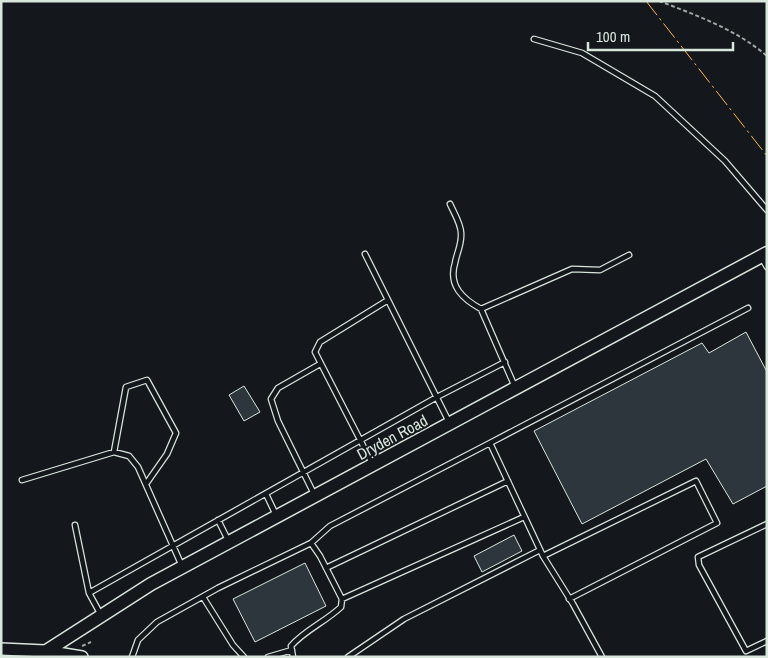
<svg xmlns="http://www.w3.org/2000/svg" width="768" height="658" viewBox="0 0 768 658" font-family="'Archivo Narrow',sans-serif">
	<rect width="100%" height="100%" fill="#14181c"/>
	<!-- building -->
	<path fill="#2c363c" stroke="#d8e6dc" d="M 746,332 L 767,372 L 767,486 L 733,504 L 706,459 L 582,524 L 534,431 L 702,343 L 709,353 Z
		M 244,386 L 260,412 L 244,421 L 229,395 Z
		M 514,535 L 522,551 L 482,572 L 474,556 Z
		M 305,563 L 326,606 L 255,642 L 233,599 Z"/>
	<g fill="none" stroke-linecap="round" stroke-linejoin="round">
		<defs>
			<path id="service" d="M 534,39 L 582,53 L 655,96 L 725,161 L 767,210
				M 450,204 C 454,213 461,224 461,233 C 462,244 457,252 455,263 C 448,286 463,299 481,309
				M 365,254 L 449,422
				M 761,257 L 767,267
				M 515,387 L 481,309 L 572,269 L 600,270 L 629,255
				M 490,443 L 748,308
				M 114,452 L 126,387 L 147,380 L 176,433 L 167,454 L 146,484
				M 372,463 L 315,352 L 320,342 L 388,300
				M 22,480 L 114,452 L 129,456 L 138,467 L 182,566
				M 266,494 L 276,515
				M 315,496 L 278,421 L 271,399 L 278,388 L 320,364
				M 218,520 L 229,542
				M 767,524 L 698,557 L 699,565 L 746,651 L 767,641
				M 75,525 L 89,593
				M 311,543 L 330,526 L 490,443 L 543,556 L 573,604 L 602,657
				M 543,556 L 696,481 L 717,523 L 569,599
				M 326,568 L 508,481
				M 203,597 L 233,645 L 244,657
				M 342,599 L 524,517
				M 101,615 L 89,593 L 437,397 L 505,362
				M 132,657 L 138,640 L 157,622 L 218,588 L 311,543 L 320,556 L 342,599 L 341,607 C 325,622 305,630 291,646 L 293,657
				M 268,657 L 292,650
				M 348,657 L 404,619 L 540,550"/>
			<path id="tertiary" d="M 1,649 L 45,651 L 82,657"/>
			<path id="secondary" d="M 37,657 L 151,584 L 767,253"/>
		</defs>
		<!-- service casing -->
		<use href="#service" stroke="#d8e6dc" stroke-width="7"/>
		<!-- tertiary casing -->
		<use href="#tertiary" stroke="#d8e6dc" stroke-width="14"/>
		<!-- secondary casing -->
		<use href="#secondary" stroke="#d8e6dc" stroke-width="15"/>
		<!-- path -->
		<path stroke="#9da8a2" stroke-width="2" stroke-dasharray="4 2.5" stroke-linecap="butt" d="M 659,1 C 696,15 737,30 767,56
			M 82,646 L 91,642"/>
		<!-- service -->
		<use href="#service" stroke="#14181c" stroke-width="4.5"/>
		<!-- tertiary -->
		<use href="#tertiary" stroke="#14181c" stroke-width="11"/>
		<!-- secondary -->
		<use href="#secondary" stroke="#14181c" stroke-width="12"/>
		<!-- power -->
		<path stroke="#ffb74d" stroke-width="1" stroke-dasharray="18 4 2.5 4" stroke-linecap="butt" d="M 646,1 L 767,156"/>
	</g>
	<g text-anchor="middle" stroke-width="4" stroke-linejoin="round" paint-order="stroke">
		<!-- street labels -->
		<g font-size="16" fill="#d8e6dc" stroke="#14181c">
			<text transform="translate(392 437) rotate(-28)" y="6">Dryden Road</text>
		</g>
	</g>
	<!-- border -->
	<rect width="768" height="658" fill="none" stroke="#d8e6dc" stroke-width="5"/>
	<!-- scale -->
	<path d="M588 42v8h145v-8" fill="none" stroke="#d8e6dc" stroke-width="2.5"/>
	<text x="596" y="42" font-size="15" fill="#d8e6dc" stroke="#14181c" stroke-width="4" paint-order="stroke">100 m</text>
</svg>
